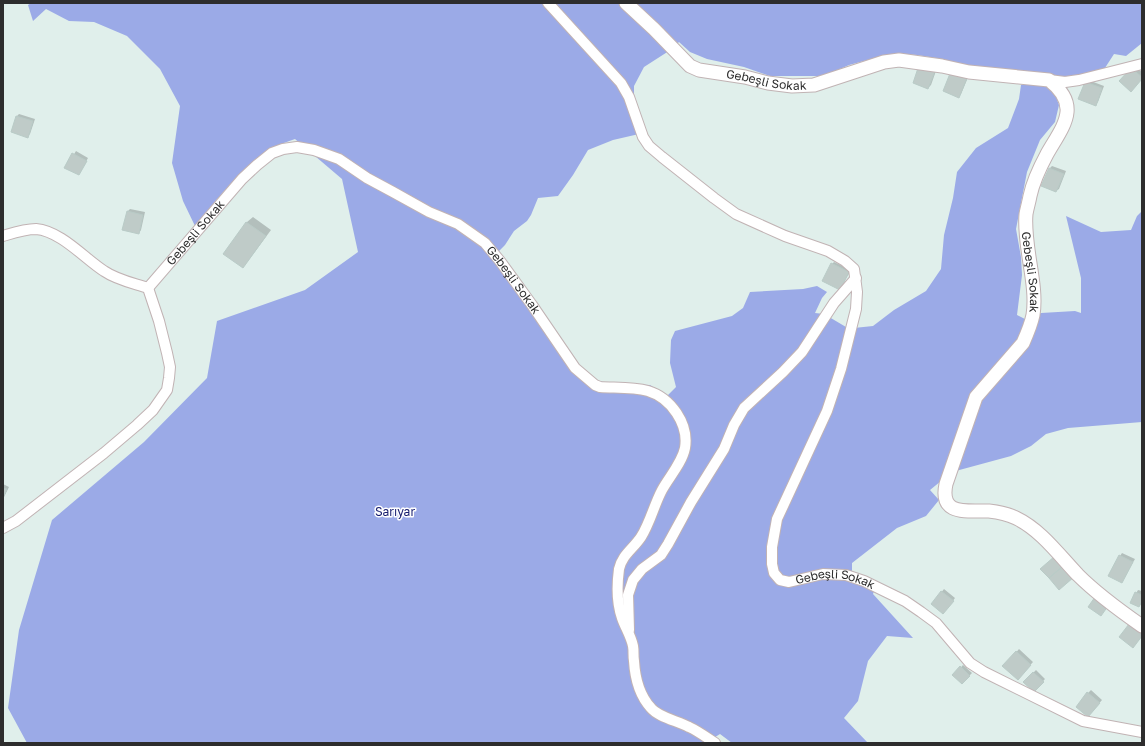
<svg xmlns="http://www.w3.org/2000/svg" width="1145" height="746" viewBox="0 0 1145 746" font-family="'Golos Text',sans-serif">
	<rect width="100%" height="100%" fill="#e0efeb"/>
	<!-- green -->
	<path fill="#9baae7" d="M 31,3 L 1142,3 L 1142,43 L 1126,56 L 1114,54 L 1103,71 L 1067,77 L 987,70 L 942,59 L 917,55 L 900,54 L 875,58 L 849,65 L 824,76 L 770,76 L 744,67 L 707,59 L 690,52 L 679,42 L 672,49 L 644,67 L 634,86 L 634,98 L 639,134 L 613,140 L 588,150 L 573,175 L 558,196 L 538,198 L 531,215 L 527,221 L 514,231 L 505,245 L 498,252 L 577,367 L 596,380 L 609,384 L 650,385 L 667,396 L 676,387 L 670,363 L 671,340 L 675,331 L 732,316 L 743,308 L 750,292 L 803,289 L 817,286 L 827,292 L 822,298 L 815,313 L 824,314 L 846,327 L 854,328 L 873,326 L 894,310 L 926,291 L 941,269 L 944,235 L 953,198 L 957,172 L 976,148 L 1008,128 L 1019,99 L 1021,85 L 1033,84 L 1045,85 L 1055,94 L 1059,105 L 1055,122 L 1040,140 L 1027,172 L 1016,229 L 1021,257 L 1022,275 L 1017,315 L 1031,322 L 1041,313 L 1075,311 L 1081,313 L 1081,278 L 1066,216 L 1101,232 L 1131,230 L 1137,216 L 1142,211 L 1142,422 L 1068,428 L 1046,434 L 1031,446 L 1011,456 L 952,472 L 930,490 L 939,500 L 926,516 L 897,528 L 852,563 L 852,573 L 877,583 L 873,594 L 913,638 L 887,636 L 868,661 L 858,701 L 844,718 L 868,743 L 732,743 L 720,734 L 712,739 L 712,743 L 27,743 L 8,708 L 19,630 L 52,520 L 144,442 L 207,378 L 217,321 L 305,290 L 358,252 L 342,179 L 295,139 C 252,152 223,192 195,226 L 183,201 L 172,163 L 180,106 L 160,69 L 127,36 L 94,22 L 69,21 L 46,9 L 33,21 L 28,5 Z"/>
	<!-- shadow -->
	<path fill="#0003" d="M 1135,66 L 1142,72 L 1142,78 L 1131,90 Z
		M 937,68 L 931,85 L 928,88 L 914,83 Z
		M 969,75 L 961,94 L 959,97 L 944,91 Z
		M 1088,80 L 1104,86 L 1098,102 L 1096,104 L 1079,99 Z
		M 19,114 L 35,119 L 30,134 L 27,137 L 17,116 Z
		M 76,151 L 88,158 L 79,174 L 66,167 Z
		M 1052,166 L 1066,171 L 1059,189 L 1056,191 L 1050,168 Z
		M 130,209 L 145,212 L 141,230 L 139,233 L 128,211 Z
		M 253,217 L 271,230 L 248,261 L 243,267 L 225,254 L 247,222 Z
		M 834,262 L 851,270 L 840,289 L 832,264 Z
		M 3,484 L 9,487 L 3,499 Z
		M 1122,553 L 1135,559 L 1122,581 L 1120,556 Z
		M 944,589 L 955,598 L 946,610 L 932,604 Z
		M 1138,590 L 1142,591 L 1142,603 L 1139,606 L 1131,602 Z
		M 1019,649 L 1033,662 L 1018,679 L 1004,666 Z
		M 963,665 L 972,673 L 962,683 L 954,675 Z
		M 1036,670 L 1045,679 L 1034,691 L 1024,682 Z
		M 1091,690 L 1102,700 L 1091,713 L 1088,693 Z"/>
	<!-- building -->
	<path fill="#bfcbc8" stroke="#b9cbc7" d="M 919,65 L 935,71 L 928,89 L 913,83 Z
		M 1131,68 L 1142,77 L 1142,79 L 1131,92 L 1119,81 Z
		M 951,71 L 967,78 L 959,98 L 943,91 Z
		M 1085,82 L 1102,88 L 1096,106 L 1078,99 Z
		M 16,116 L 33,121 L 28,138 L 11,132 Z
		M 72,153 L 87,161 L 79,175 L 64,168 Z
		M 1049,168 L 1064,174 L 1056,192 L 1041,186 Z
		M 127,211 L 143,215 L 139,234 L 122,230 Z
		M 246,222 L 266,236 L 243,268 L 223,254 Z
		M 831,263 L 849,272 L 840,290 L 822,281 Z
		M 3,488 L 7,489 L 3,498 Z
		M 1119,555 L 1133,562 L 1122,583 L 1108,576 Z
		M 1055,556 L 1063,566 L 1049,578 L 1040,569 Z
		M 1063,566 L 1074,577 L 1059,590 L 1049,578 Z
		M 941,591 L 954,601 L 943,614 L 931,604 Z
		M 1135,592 L 1142,595 L 1142,601 L 1139,607 L 1130,603 Z
		M 1095,597 L 1108,606 L 1101,616 L 1088,607 Z
		M 1129,624 L 1142,633 L 1142,636 L 1133,648 L 1119,637 Z
		M 1016,651 L 1031,665 L 1018,680 L 1002,666 Z
		M 960,666 L 970,676 L 962,684 L 952,675 Z
		M 1033,672 L 1044,682 L 1034,692 L 1023,682 Z
		M 1087,692 L 1100,703 L 1088,717 L 1076,707 Z"/>
	<g fill="none" stroke-linecap="round" stroke-linejoin="round">
		<defs>
			<g id="minor">
				<path id="s1" d="M 548,3 L 621,83 L 629,97 L 643,137 L 649,146 L 662,157 L 714,198 L 736,214 L 785,236 L 828,251 L 845,261 L 854,269 L 857,292 L 856,309 L 841,369 L 827,411 L 777,519 L 772,547 L 772,564 L 774,573 L 780,580 L 789,582 L 823,574 L 846,575 L 864,581 L 905,601 L 921,612 L 936,623 L 970,663 L 984,672 L 1083,721 L 1142,732"/>
				<path d="M 1049,80 L 1065,82 L 1079,80 L 1142,64"/>
				<path d="M 3,236 C 13,233 25,229 36,229 C 61,231 85,259 104,271 C 117,280 133,283 148,288"/>
				<path id="s2" d="M 148,288 L 242,179 L 257,165 L 272,153 L 283,149 L 297,147 L 314,150 L 339,159 L 367,178 L 393,192 L 429,212 L 458,224 L 485,243 L 500,261 L 532,305 L 575,368 L 595,385 L 600,387 C 616,388 633,387 648,391 C 671,398 689,424 685,448 C 682,463 669,477 662,490 C 654,505 650,523 641,537 C 633,549 622,555 619,569 C 617,584 617,604 622,618 C 625,627 631,636 633,646 C 634,651 633,656 634,661 C 635,678 639,695 651,708 C 658,717 678,721 689,727 C 698,731 706,737 715,743"/>
				<path d="M 3,528 L 16,521 L 104,453 L 137,425 L 153,410 L 167,390 L 169,378 L 170,367 L 167,353 L 159,321 L 148,288"/>
				<path d="M 629,630 L 628,595 L 633,580 L 642,569 L 661,555 L 668,544 L 691,502 L 724,449 L 734,425 L 744,408 L 783,372 L 802,352 L 834,303 L 856,278"/>
			</g>
			<g id="tertiary">
				<path id="s3" d="M 626,3 L 654,29 L 690,66 L 699,70 L 745,77 L 768,83 L 792,86 L 814,85 L 884,62 L 899,60 L 942,66 L 969,72 L 1049,80 C 1082,106 1063,126 1047,154 C 1040,167 1033,182 1030,196 C 1029,202 1027,208 1026,214 C 1023,246 1038,284 1033,315 C 1031,325 1027,334 1023,343 L 976,397 L 946,484 C 939,517 968,510 989,511 C 998,512 1008,514 1016,518 C 1041,530 1059,555 1078,575 C 1097,594 1119,610 1142,626"/>
			</g>
		</defs>
		<!-- minor casing -->
		<use href="#minor" stroke="#c1b3b4" stroke-width="12"/>
		<!-- tertiary casing -->
		<use href="#tertiary" stroke="#c1b3b4" stroke-width="15"/>
		<!-- minor -->
		<use href="#minor" stroke="#fff" stroke-width="10"/>
		<!-- tertiary -->
		<use href="#tertiary" stroke="#fff" stroke-width="13"/>
	</g>
	<g text-anchor="middle" stroke-width="3" stroke-linejoin="round" paint-order="stroke">
		<!-- street labels -->
		<g font-size="12" fill="#2d2d2d" stroke="#fff">
			<text dy="4" stroke="none"><textPath href="#s3" startOffset="168">Gebeşli Sokak</textPath></text>
			<text dy="4" stroke="none"><textPath href="#s2" startOffset="73">Gebeşli Sokak</textPath></text>
			<text dy="4" stroke="none"><textPath href="#s3" startOffset="664">Gebeşli Sokak</textPath></text>
			<text dy="4" stroke="none"><textPath href="#s2" startOffset="469">Gebeşli Sokak</textPath></text>
			<text dy="4" stroke="none"><textPath href="#s1" startOffset="805">Gebeşli Sokak</textPath></text>
		</g>
		<!-- park labels -->
		<g font-size="12" fill="#181e70" stroke="#fff">
			<text x="395" y="516">Sarıyar</text>
		</g>
	</g>
	<!-- border -->
	<rect width="1145" height="746" fill="none" stroke="#2d2d2d" stroke-width="8"/>
</svg>
